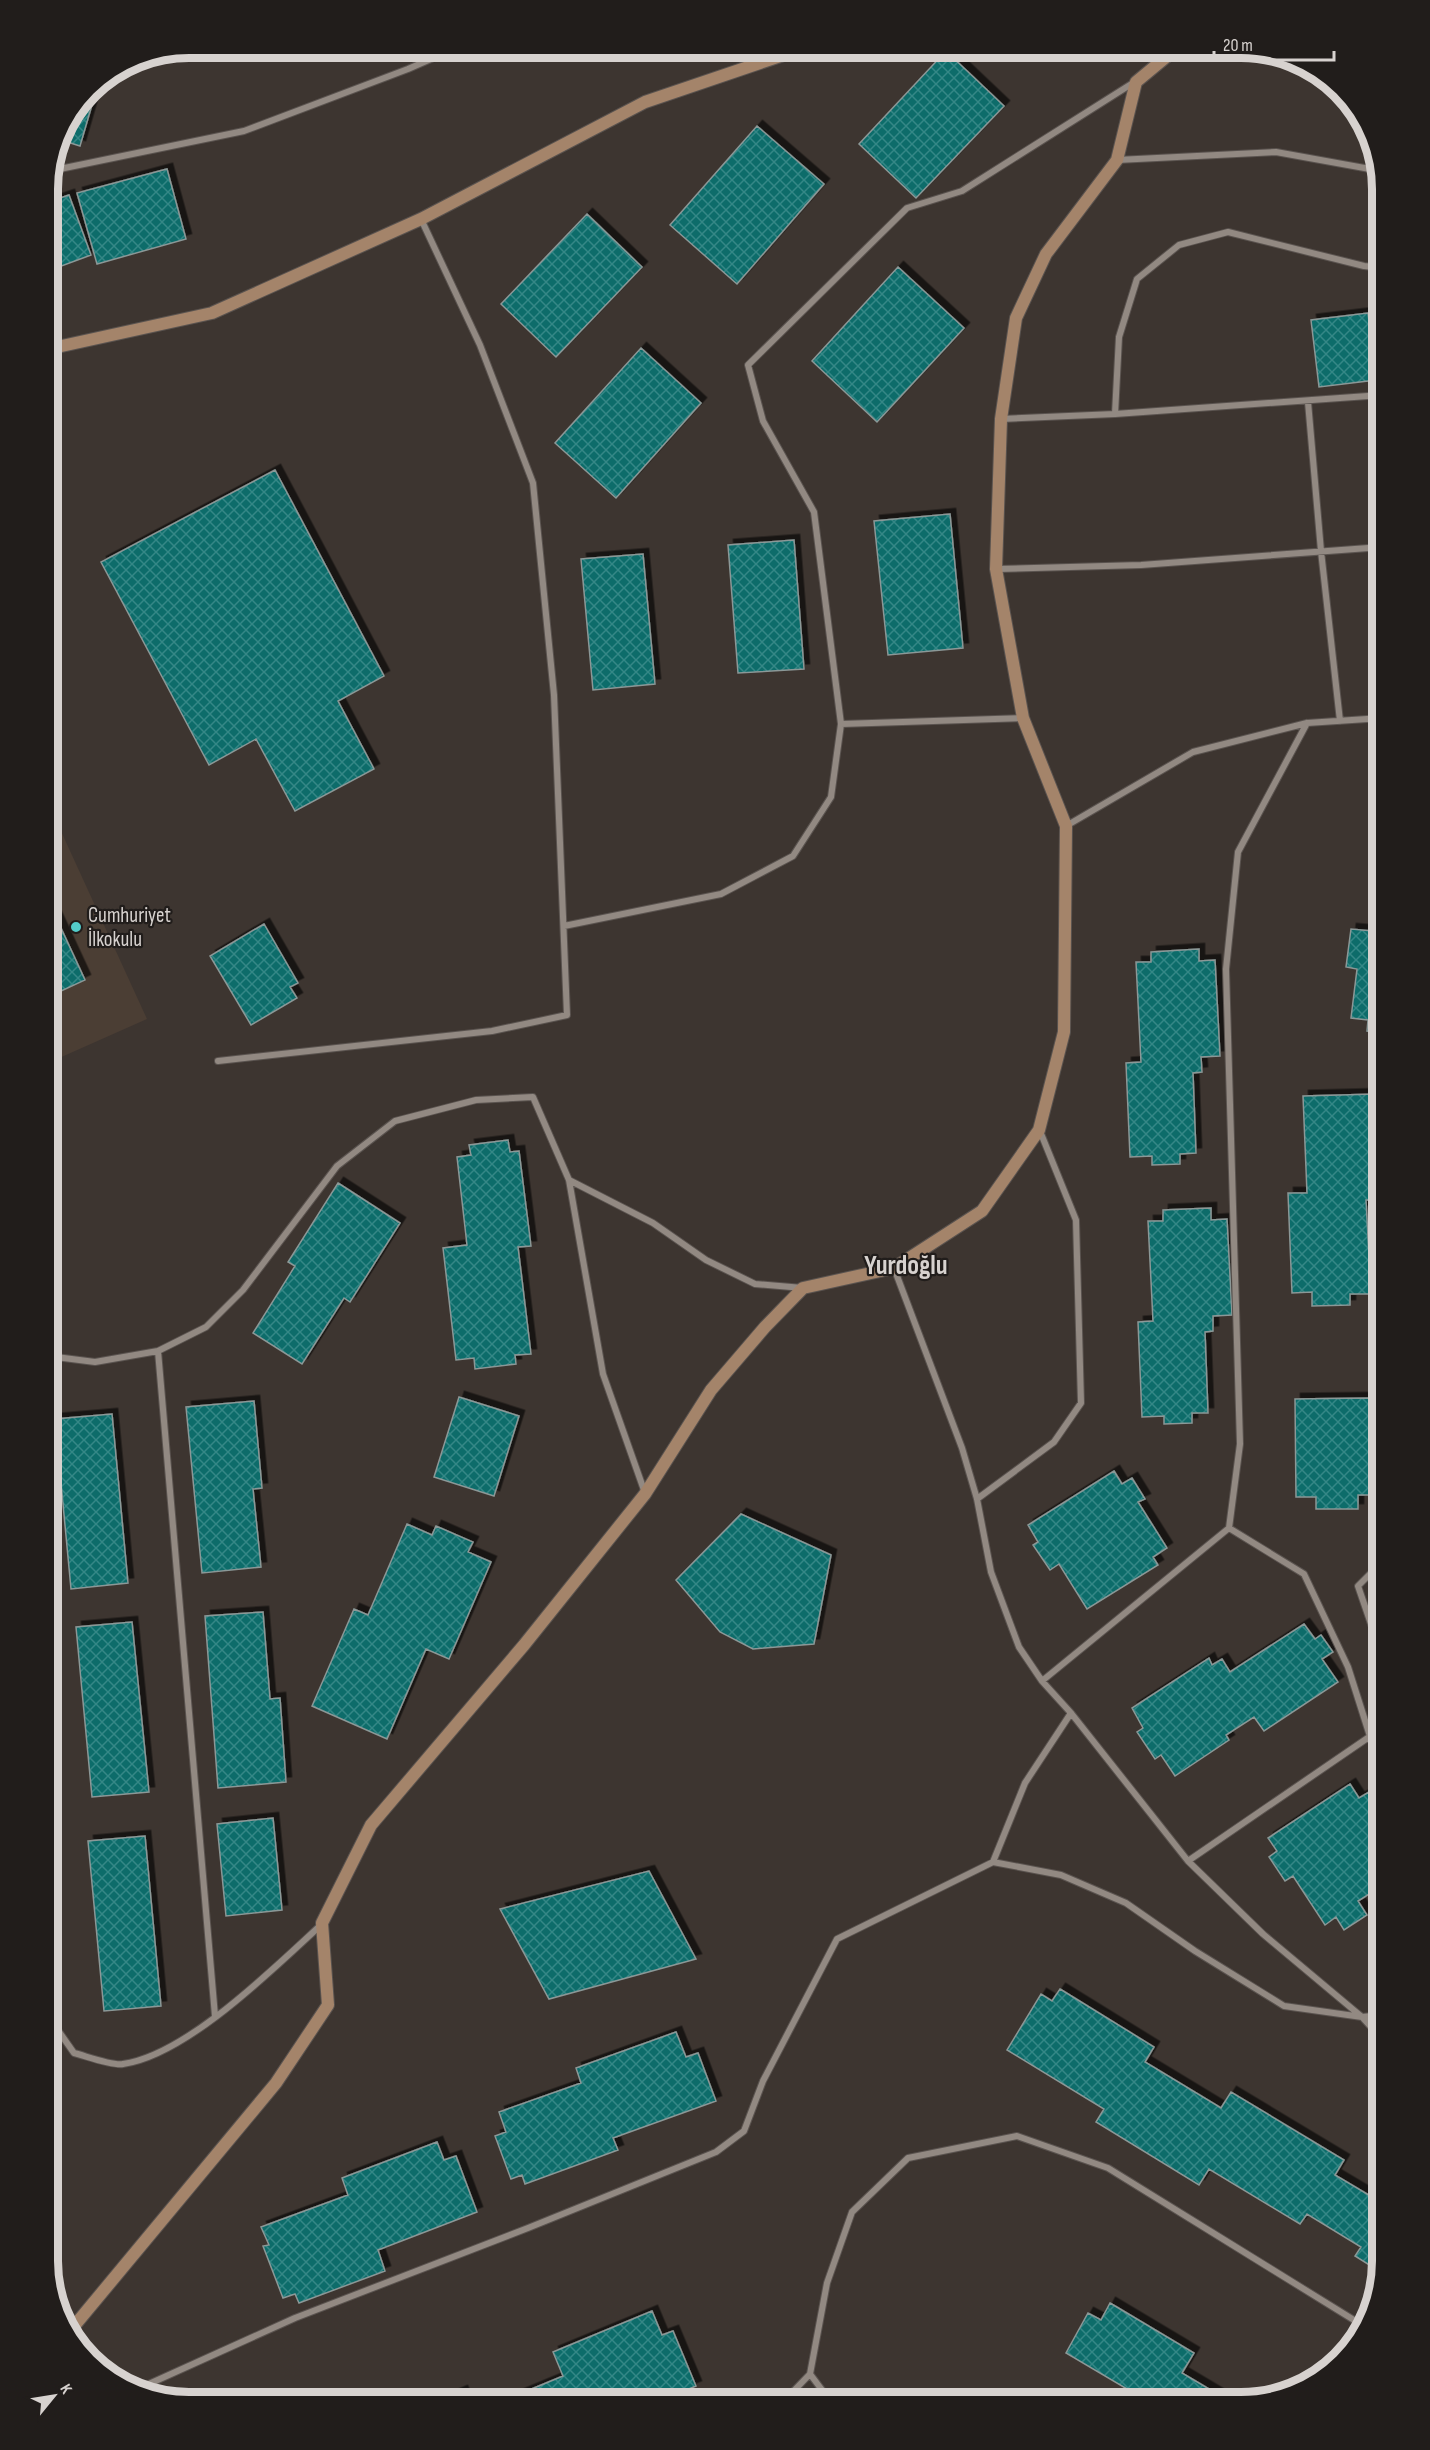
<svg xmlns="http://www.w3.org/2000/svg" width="1430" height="2450" viewBox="0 0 1430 2450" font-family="'Sofia Sans Condensed',sans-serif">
	<defs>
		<pattern id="building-cross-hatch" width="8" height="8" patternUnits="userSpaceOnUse" patternTransform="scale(1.5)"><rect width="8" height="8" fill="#076c6b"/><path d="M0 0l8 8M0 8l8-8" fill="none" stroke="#368786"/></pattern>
		<filter id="shadow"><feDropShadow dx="5.5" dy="-5.5" stdDeviation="0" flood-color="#0009"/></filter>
	</defs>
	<rect width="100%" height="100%" fill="#3d3530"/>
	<!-- built -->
	<path fill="#4b3e34" d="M 60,829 L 147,1019 L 48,1063 L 48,834 Z"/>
	<!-- building -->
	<path fill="url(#building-cross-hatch)" stroke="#8b9897" stroke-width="1.5" filter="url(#shadow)" d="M 946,51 L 1004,106 L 916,198 L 859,144 Z
		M 98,84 L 80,146 L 58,139 L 90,89 Z
		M 757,126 L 824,184 L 737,284 L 670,225 Z
		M 167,169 L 186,239 L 97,264 L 77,193 Z
		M 69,195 L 91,255 L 48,271 L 48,202 Z
		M 587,214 L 642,267 L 556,357 L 501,304 Z
		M 898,267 L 964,328 L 877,422 L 812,361 Z
		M 1368,313 L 1376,380 L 1319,387 L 1311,320 Z
		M 641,348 L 701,403 L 616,498 L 555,443 Z
		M 275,470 L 384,676 L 338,701 L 374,769 L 295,811 L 256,739 L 209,765 L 101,562 Z
		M 950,514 L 963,648 L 888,655 L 874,521 Z
		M 794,540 L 804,669 L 738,673 L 728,545 Z
		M 643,554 L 655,684 L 593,690 L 581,559 Z
		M 48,900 L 85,980 L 48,997 Z
		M 1373,919 L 1382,920 L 1382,1033 L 1367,1031 L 1368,1020 L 1351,1018 L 1357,969 L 1346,967 L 1351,929 L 1372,931 Z
		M 264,924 L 298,983 L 290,987 L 297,998 L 251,1025 L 210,956 Z
		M 1199,949 L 1199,961 L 1215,960 L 1220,1056 L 1201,1057 L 1202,1072 L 1193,1073 L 1196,1153 L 1180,1154 L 1180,1164 L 1152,1165 L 1152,1156 L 1130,1157 L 1126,1063 L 1141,1062 L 1136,962 L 1151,962 L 1151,952 Z
		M 1378,1094 L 1382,1200 L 1366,1200 L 1371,1294 L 1350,1294 L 1350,1305 L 1312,1306 L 1312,1292 L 1292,1293 L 1288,1193 L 1307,1193 L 1303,1096 Z
		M 508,1140 L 510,1152 L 519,1151 L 531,1246 L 518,1247 L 531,1354 L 515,1355 L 516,1364 L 475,1369 L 474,1358 L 456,1360 L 443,1248 L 467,1245 L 457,1157 L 471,1155 L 469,1145 Z
		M 338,1183 L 400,1223 L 350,1302 L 344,1298 L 302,1364 L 253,1333 L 295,1266 L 288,1262 Z
		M 1211,1208 L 1211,1220 L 1227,1219 L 1232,1315 L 1213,1316 L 1213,1331 L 1205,1332 L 1208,1413 L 1192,1413 L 1192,1423 L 1164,1424 L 1164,1416 L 1142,1417 L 1138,1322 L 1153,1321 L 1148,1221 L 1163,1221 L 1163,1210 Z
		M 459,1397 L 519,1416 L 494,1496 L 434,1477 Z
		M 1369,1398 L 1371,1495 L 1358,1495 L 1358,1509 L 1316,1509 L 1316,1497 L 1296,1497 L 1295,1399 Z
		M 254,1401 L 262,1488 L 253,1489 L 261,1567 L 202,1573 L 186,1407 Z
		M 112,1414 L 128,1583 L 71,1589 L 55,1419 Z
		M 1114,1471 L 1122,1484 L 1132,1478 L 1145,1499 L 1138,1502 L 1167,1548 L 1153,1557 L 1158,1565 L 1087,1609 L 1059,1564 L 1050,1570 L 1033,1545 L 1038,1542 L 1028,1525 Z
		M 741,1514 L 831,1555 L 814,1644 L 753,1649 L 720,1632 L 676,1580 Z
		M 407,1524 L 432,1535 L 436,1526 L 473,1542 L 468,1552 L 491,1562 L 449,1659 L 426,1649 L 387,1739 L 312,1706 L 354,1609 L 368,1615 Z
		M 263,1612 L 270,1699 L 280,1698 L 286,1782 L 218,1788 L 205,1616 Z
		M 132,1622 L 149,1792 L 92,1797 L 76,1627 Z
		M 1304,1624 L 1315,1639 L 1321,1635 L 1333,1652 L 1322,1659 L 1338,1682 L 1264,1731 L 1254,1717 L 1226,1735 L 1229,1740 L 1175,1776 L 1161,1755 L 1155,1759 L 1137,1732 L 1143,1728 L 1132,1708 L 1209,1658 L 1212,1665 L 1222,1659 L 1230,1672 Z
		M 1350,1784 L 1359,1798 L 1369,1792 L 1382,1812 L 1382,1817 L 1374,1822 L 1382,1833 L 1382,1886 L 1358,1901 L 1367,1915 L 1344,1930 L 1336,1917 L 1325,1925 L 1293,1876 L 1285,1881 L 1269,1857 L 1277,1851 L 1268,1838 Z
		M 273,1818 L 282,1910 L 226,1916 L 217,1824 Z
		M 145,1836 L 161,2006 L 104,2011 L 88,1841 Z
		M 649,1871 L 696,1959 L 549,1999 L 500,1909 Z
		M 1060,1989 L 1154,2047 L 1145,2062 L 1221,2108 L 1231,2092 L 1344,2160 L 1335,2175 L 1372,2197 L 1382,2183 L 1382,2261 L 1379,2271 L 1355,2256 L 1361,2247 L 1307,2214 L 1300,2224 L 1209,2169 L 1199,2185 L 1096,2122 L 1104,2109 L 1007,2050 L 1041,1994 L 1052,2001 Z
		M 676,2032 L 686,2057 L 698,2053 L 716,2101 L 613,2138 L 618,2150 L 525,2184 L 522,2175 L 511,2179 L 495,2136 L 506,2132 L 499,2112 L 581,2083 L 576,2068 Z
		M 437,2142 L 444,2160 L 456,2156 L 477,2212 L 378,2250 L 385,2271 L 299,2303 L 295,2294 L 283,2298 L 263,2246 L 269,2245 L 261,2227 L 348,2195 L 342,2178 Z
		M 1110,2303 L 1194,2353 L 1182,2373 L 1231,2402 L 1149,2402 L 1066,2353 L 1088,2313 L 1101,2320 Z
		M 652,2311 L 662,2335 L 673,2331 L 696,2386 L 657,2402 L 500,2402 L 563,2376 L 553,2352 Z
		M 462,2391 L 467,2402 L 436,2402 Z"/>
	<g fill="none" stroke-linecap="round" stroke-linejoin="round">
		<defs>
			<path id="street" d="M 1117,160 L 1276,152 L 1370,169 L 1378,173
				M 50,171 L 244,131 L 408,69 L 456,48
				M 1308,402 L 1321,551 L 1340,721
				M 1115,414 L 1119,337 L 1137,279 L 1179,245 L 1228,232 L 1364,266 L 1382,268
				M 1001,419 L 1115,414 L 1382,395
				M 996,569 L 1141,565 L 1382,547
				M 1307,723 L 1238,852 L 1226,969 L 1240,1444 L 1229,1528 L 1304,1574 L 1348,1667 L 1382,1774
				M 841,724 L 814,512 L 763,421 L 748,365 L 907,208 L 962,191 L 1133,83
				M 1066,826 L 1193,752 L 1307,723 L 1382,718
				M 564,926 L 721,894 L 793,856 L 831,797 L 841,724 L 1023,718
				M 218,1061 L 492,1031 L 567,1015 L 554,695 L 533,483 L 480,345 L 421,219
				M 569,1180 L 603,1374 L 645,1493
				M 894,1268 L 962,1448 L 977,1499 L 991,1572 L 1019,1647 L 1042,1681 L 1071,1713 L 1188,1861 L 1263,1934 L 1362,2017 L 1382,2039
				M 158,1351 L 215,2016
				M 48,1356 L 95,1362 L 158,1351 L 206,1327 L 243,1290 L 337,1166 L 395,1121 L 476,1100 L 533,1097 L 569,1180 L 653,1223 L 706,1260 L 755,1284 L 803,1288
				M 977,1499 L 1054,1442 L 1081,1403 L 1076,1220 L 1040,1131
				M 1382,1656 L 1358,1586 L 1382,1562
				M 1042,1681 L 1229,1528
				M 1188,1861 L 1372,1735
				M 993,1862 L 1025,1783 L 1071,1713
				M 48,2016 L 74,2053 C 86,2056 112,2066 123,2064 C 187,2055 275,1967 322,1924
				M 810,2374 L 831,2402
				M 140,2388 L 295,2318 L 528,2228 L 716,2152 L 744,2131 L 763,2081 L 837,1939 L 993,1862 L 1061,1875 L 1126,1903 L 1195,1951 L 1284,2006 L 1362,2017 L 1382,2015
				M 783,2402 L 810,2374 L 827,2283 L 852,2212 L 908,2158 L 1017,2136 L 1108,2168 L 1362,2325"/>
			<path id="secondary" d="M 48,349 L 212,313 L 421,219 L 645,102 L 804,48
				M 70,2331 L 276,2083 L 328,2005 L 322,1923 L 371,1825 L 524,1645 L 645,1494 L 711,1390 L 765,1327 L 803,1288 L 894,1268 L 982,1211 L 1039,1130 L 1064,1032 L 1066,826 L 1023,718 L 996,569 L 1001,419 L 1016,318 L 1046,254 L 1117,160 L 1136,82 L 1177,48"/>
		</defs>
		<!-- street casing -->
		<use href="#street" stroke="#5a534f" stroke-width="8"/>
		<!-- secondary casing -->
		<use href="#secondary" stroke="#5a534f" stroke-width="14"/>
		<!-- street -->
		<use href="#street" stroke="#928982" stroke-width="6"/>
		<!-- secondary -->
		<use href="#secondary" stroke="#a4846a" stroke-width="12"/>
	</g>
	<!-- markers -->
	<circle fill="#53cdcb" stroke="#211d1b" stroke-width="2" cx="76" cy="927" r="6"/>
	<g text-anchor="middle" stroke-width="4.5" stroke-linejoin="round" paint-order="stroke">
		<!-- poi labels -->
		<g font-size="21" fill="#d7d2cf" stroke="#211d1b" text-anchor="start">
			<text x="88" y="922">Cumhuriyet<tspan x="88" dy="24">İlkokulu</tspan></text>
		</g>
		<!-- district labels -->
		<g font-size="27" font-weight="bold" fill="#d7d2cf" stroke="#211d1b">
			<text x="906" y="1274">Yurdoğlu</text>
		</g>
	</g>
	<!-- crop -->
	<path d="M0 0H1430V2450H0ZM189 58H1241A131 131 0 0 1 1372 189V2261A131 131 0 0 1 1241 2392H189A131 131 0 0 1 58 2261V189A131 131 0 0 1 189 58Z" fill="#211d1b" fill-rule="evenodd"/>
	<path fill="none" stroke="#d7d2cf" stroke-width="8" d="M189 58H1241A131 131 0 0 1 1372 189V2261A131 131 0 0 1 1241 2392H189A131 131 0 0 1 58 2261V189A131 131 0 0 1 189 58Z"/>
	<!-- north arrow -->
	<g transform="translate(54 2396) rotate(60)" stroke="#211d1b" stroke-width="4.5" paint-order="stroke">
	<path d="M0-4.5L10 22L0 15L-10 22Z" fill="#d7d2cf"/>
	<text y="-9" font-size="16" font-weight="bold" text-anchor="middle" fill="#d7d2cf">K</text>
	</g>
	<!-- scale -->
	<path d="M1214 51v9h120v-9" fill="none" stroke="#d7d2cf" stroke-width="3"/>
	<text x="1223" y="51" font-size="18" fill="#d7d2cf" stroke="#211d1b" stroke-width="4.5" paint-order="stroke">20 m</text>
</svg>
